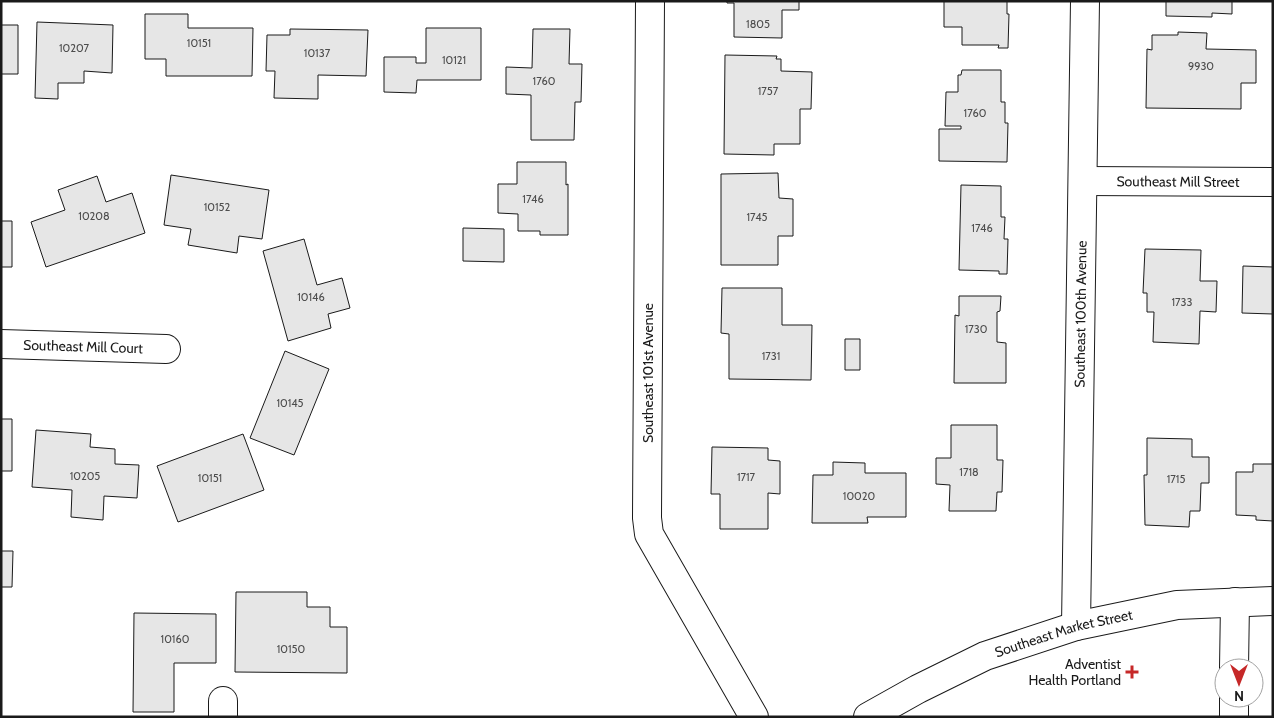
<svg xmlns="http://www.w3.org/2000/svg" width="1274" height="718" viewBox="0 0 1274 718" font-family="Cabin,sans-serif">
	<rect width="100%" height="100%" fill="#fff"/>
	<!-- building -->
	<path fill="#e6e6e6" stroke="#1a1a1a" d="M 727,1 L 799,1 L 799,10 L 782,10 L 782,38 L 734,37 L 734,3 L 727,3 Z
		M 944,1 L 1007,1 L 1007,14 L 1009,14 L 1008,48 L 998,48 L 999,45 L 962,45 L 962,27 L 944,27 Z
		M 1166,1 L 1232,1 L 1232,14 L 1212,13 L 1212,17 L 1166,16 Z
		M 145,14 L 188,14 L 188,28 L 253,28 L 252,76 L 166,76 L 166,59 L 145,59 Z
		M 37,22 L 113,25 L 112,73 L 84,71 L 84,83 L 58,83 L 58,99 L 35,98 Z
		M 1,25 L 18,25 L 18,74 L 1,74 Z
		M 426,28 L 481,28 L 481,80 L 417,80 L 416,93 L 384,92 L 384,57 L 416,57 L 416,63 L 426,63 Z
		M 290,29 L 368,30 L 366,76 L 318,75 L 318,99 L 274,98 L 275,71 L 266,71 L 267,35 L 290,35 Z
		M 533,29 L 570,29 L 569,64 L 582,64 L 581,102 L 575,102 L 574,140 L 531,140 L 531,95 L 506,94 L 506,67 L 532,68 Z
		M 1178,32 L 1207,33 L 1206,49 L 1256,50 L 1256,83 L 1241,83 L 1241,109 L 1146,108 L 1147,49 L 1152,50 L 1152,35 L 1178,35 Z
		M 725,55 L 777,56 L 776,59 L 781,59 L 781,71 L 812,72 L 811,109 L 800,109 L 800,144 L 774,144 L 774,155 L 724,154 Z
		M 962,70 L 1001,70 L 1001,102 L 1005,102 L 1005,123 L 1008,123 L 1007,162 L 939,161 L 939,129 L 961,129 L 961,126 L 945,126 L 946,92 L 958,92 L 958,75 L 961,75 Z
		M 517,162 L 566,162 L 566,185 L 568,184 L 568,235 L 540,235 L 540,231 L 518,231 L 518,214 L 498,213 L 498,184 L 517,184 Z
		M 778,173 L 779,198 L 793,199 L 793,236 L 778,236 L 778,265 L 721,265 L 721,174 Z
		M 171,175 L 269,190 L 262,239 L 239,236 L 237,253 L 188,245 L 191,229 L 164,225 Z
		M 97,176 L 106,202 L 132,193 L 145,233 L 46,267 L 31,222 L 65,210 L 58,190 Z
		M 961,185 L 1001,186 L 1001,217 L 1005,217 L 1004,239 L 1008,239 L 1007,274 L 999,274 L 999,271 L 959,270 Z
		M 1,221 L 12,221 L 12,267 L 1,267 Z
		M 463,228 L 504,229 L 504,262 L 463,261 Z
		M 304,239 L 317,285 L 342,278 L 350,308 L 328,314 L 331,328 L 288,341 L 263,251 Z
		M 1145,249 L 1201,250 L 1200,281 L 1217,281 L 1216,312 L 1200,311 L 1199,344 L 1153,342 L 1154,312 L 1147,312 L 1147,293 L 1143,293 Z
		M 1243,266 L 1273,267 L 1273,314 L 1242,313 Z
		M 722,288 L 782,288 L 782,325 L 812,325 L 811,380 L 729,379 L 729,334 L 721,333 Z
		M 959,296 L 1001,296 L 1000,311 L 997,312 L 997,342 L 1006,343 L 1006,383 L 954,383 L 955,315 L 959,316 Z
		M 845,339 L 860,339 L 860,370 L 845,370 Z
		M 285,351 L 329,369 L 294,455 L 250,438 Z
		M 1,419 L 12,419 L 12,471 L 1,471 Z
		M 951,425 L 997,425 L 997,460 L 1003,460 L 1002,492 L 997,492 L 996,511 L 949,511 L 950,485 L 936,484 L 936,458 L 951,458 Z
		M 36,430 L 91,434 L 90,447 L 115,449 L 115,464 L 139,465 L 137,498 L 104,496 L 103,520 L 71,517 L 72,490 L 32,487 Z
		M 243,434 L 264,490 L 178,522 L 157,466 Z
		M 1147,438 L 1192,439 L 1192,457 L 1209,457 L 1209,483 L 1201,483 L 1200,511 L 1190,511 L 1189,527 L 1145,525 L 1144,475 L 1147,475 Z
		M 712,447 L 768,448 L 768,460 L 780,461 L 780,494 L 768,493 L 768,529 L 720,529 L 720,494 L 711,494 Z
		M 833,462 L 865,463 L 865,473 L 906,473 L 906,517 L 867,517 L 868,523 L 812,523 L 813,475 L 833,475 Z
		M 1253,464 L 1273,464 L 1273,521 L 1256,520 L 1256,516 L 1236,515 L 1236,472 L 1253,472 Z
		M 1,551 L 13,551 L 12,587 L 1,587 Z
		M 236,592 L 307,592 L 307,607 L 330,607 L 330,627 L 347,627 L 347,673 L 235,672 Z
		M 134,613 L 216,614 L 216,663 L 174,663 L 174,712 L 133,712 Z"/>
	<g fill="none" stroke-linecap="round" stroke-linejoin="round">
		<defs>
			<g id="minor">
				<path d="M 650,1 L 647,518 L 649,534 L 754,717"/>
				<path id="s1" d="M 1083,181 L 1273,182"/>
				<path id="s2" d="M 1,344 L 166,349"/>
				<path id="s3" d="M 1076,626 L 1085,1"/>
				<path d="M 1234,668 L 1235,602"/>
				<path d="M 223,701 L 223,717"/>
				<path id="s4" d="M 868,717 L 918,689 L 985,656 L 1076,626 L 1177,605 L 1273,601"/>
				<path d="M 1234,717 L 1234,698"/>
			</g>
		</defs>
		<!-- minor casing -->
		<use href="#minor" stroke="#1a1a1a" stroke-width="30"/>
		<!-- minor -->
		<use href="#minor" stroke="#fff" stroke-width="28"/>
	</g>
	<!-- markers -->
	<path fill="#c62828" stroke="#fff" stroke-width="2" d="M1129.5 664.5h5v5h5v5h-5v5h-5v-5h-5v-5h5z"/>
	<g text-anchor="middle" stroke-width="4" stroke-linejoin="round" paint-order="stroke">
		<!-- number labels -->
		<g font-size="11" fill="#4d4d4d">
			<text x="758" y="28">1805</text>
			<text x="199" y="47">10151</text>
			<text x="74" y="52">10207</text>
			<text x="317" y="57">10137</text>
			<text x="454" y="64">10121</text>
			<text x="1201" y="70">9930</text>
			<text x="544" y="85">1760</text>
			<text x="768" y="95">1757</text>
			<text x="975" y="117">1760</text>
			<text x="533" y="203">1746</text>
			<text x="217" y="211">10152</text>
			<text x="94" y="220">10208</text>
			<text x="757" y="221">1745</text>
			<text x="982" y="232">1746</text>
			<text x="311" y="301">10146</text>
			<text x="1182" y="306">1733</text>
			<text x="976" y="333">1730</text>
			<text x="771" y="360">1731</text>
			<text x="290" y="407">10145</text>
			<text x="969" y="476">1718</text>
			<text x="85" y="480">10205</text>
			<text x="746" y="481">1717</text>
			<text x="210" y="482">10151</text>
			<text x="1176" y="483">1715</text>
			<text x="859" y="500">10020</text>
			<text x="175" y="643">10160</text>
			<text x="291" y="653">10150</text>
		</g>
		<!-- street labels -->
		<g font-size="14" fill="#1a1a1a" stroke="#fff">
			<text dy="5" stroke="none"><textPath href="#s1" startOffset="95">Southeast Mill Street</textPath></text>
			<text dy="5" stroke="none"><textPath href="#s3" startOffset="312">Southeast 100th Avenue</textPath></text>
			<text dy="5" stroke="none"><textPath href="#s2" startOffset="82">Southeast Mill Court</textPath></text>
			<text transform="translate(648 373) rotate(-90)" y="5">Southeast 101st Avenue</text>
			<text dy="5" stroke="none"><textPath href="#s4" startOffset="214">Southeast Market Street</textPath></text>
		</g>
		<!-- poi labels -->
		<g font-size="14" fill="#1a1a1a" stroke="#fff" text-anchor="end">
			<text x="1121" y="669">Adventist<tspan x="1121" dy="16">Health Portland</tspan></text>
		</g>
	</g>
	<!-- border -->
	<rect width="1274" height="718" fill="none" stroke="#1a1a1a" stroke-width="5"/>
	<!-- north arrow -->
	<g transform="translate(1239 683) rotate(180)"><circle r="24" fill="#ffffff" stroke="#a3a3a3"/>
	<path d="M0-4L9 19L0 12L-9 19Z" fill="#c62828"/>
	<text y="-8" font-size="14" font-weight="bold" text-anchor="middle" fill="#1a1a1a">N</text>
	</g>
</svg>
